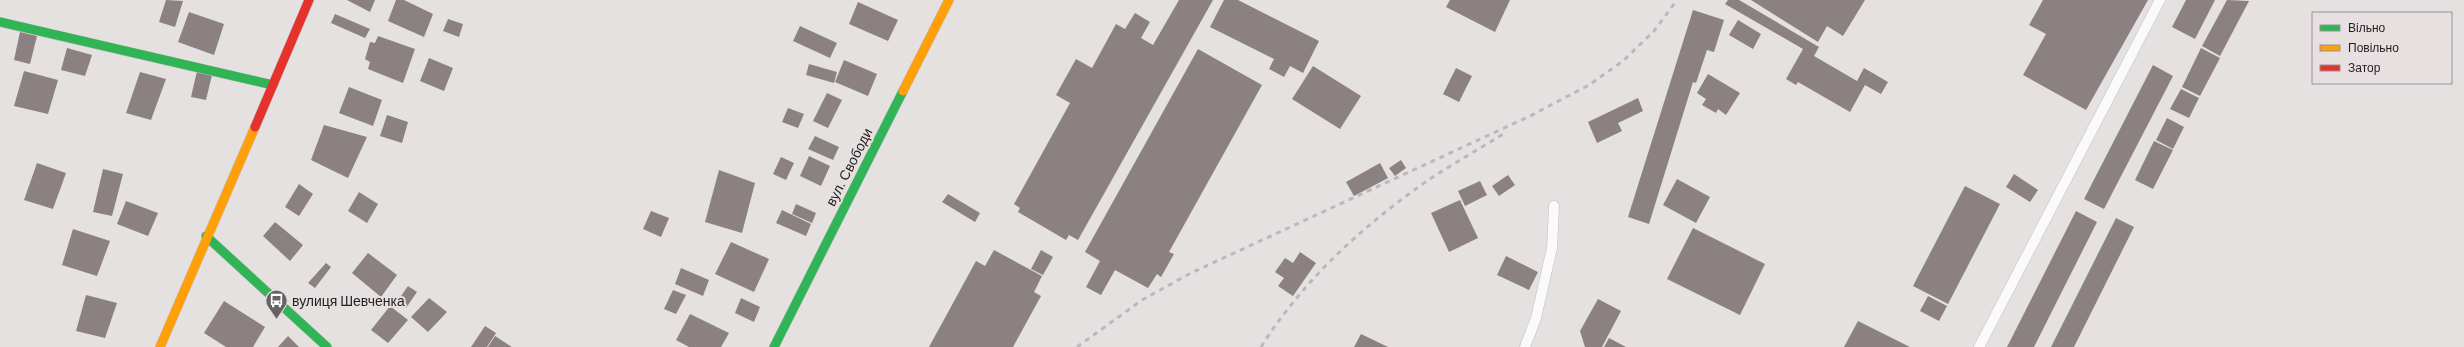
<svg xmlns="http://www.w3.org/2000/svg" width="2464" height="347" viewBox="0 0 2464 347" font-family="Barlow,sans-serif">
	<rect width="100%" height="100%" fill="#e5e1e1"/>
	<!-- building -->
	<path fill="#8b8082" d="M 166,0 L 183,1 L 175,27 L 159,22 Z
		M 347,0 L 375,0 L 370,12 Z
		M 396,0 L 404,0 L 433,14 L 424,37 L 388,21 Z
		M 1179,0 L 1213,0 L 1078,240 L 1069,235 L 1066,240 L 1018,212 L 1020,208 L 1014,204 L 1070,103 L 1056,95 L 1076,59 L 1092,68 L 1116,24 L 1125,29 L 1135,13 L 1150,22 L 1141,38 L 1153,45 Z
		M 1224,0 L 1238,0 L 1319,41 L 1303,73 L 1290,66 L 1284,77 L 1269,69 L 1274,59 L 1210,27 Z
		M 1450,0 L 1510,0 L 1495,32 L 1446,7 Z
		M 1728,0 L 1739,0 L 1819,47 L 1814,56 L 1857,81 L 1864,68 L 1888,82 L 1881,94 L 1865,85 L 1850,112 L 1798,82 L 1796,85 L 1786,79 L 1803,49 L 1725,4 Z
		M 1751,0 L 1865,0 L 1843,36 L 1827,26 L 1818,42 Z
		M 2043,0 L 2148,0 L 2086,110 L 2023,75 L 2046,34 L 2029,25 Z
		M 2186,0 L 2215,0 L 2195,39 L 2172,27 Z
		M 2227,0 L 2249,1 L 2220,56 L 2202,46 Z
		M 858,2 L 898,20 L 888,41 L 849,24 Z
		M 1693,10 L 1724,20 L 1714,52 L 1707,50 L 1696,83 L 1693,82 L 1649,224 L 1628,217 Z
		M 189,12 L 224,24 L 214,55 L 178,42 Z
		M 335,14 L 370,29 L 365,38 L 331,23 Z
		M 448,19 L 463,24 L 459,37 L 443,31 Z
		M 1738,20 L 1761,34 L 1753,49 L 1729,35 Z
		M 800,26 L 837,43 L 830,58 L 793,41 Z
		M 20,32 L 37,36 L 30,64 L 14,60 Z
		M 378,36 L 415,49 L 403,83 L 368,69 L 370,62 L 365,59 L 370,42 L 375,43 Z
		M 67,48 L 92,55 L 85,76 L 61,70 Z
		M 2201,48 L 2220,58 L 2200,96 L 2182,87 Z
		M 1198,49 L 1262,85 L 1169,252 L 1174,254 L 1161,277 L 1157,274 L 1148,288 L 1115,270 L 1101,295 L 1086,287 L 1100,261 L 1085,252 Z
		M 429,58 L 453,68 L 444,91 L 420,81 Z
		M 844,60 L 877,74 L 868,96 L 835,82 Z
		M 809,64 L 837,72 L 834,83 L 806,75 Z
		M 2153,65 L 2173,76 L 2104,209 L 2084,199 Z
		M 1313,66 L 1361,96 L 1340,129 L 1292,99 Z
		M 1456,68 L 1472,76 L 1459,102 L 1443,94 Z
		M 24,71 L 58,80 L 48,114 L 14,106 Z
		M 197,71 L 212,75 L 206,100 L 191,97 Z
		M 140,72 L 166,79 L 151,120 L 126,113 Z
		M 1708,74 L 1740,93 L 1726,115 L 1718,109 L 1716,113 L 1702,105 L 1706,99 L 1697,93 Z
		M 349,87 L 382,100 L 373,126 L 339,113 Z
		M 2181,89 L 2199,98 L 2189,118 L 2170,109 Z
		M 827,93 L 842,100 L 828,128 L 813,121 Z
		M 1638,98 L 1643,111 L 1618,123 L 1622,131 L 1597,143 L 1588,122 Z
		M 788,108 L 804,114 L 798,128 L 782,122 Z
		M 387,115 L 408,122 L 402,143 L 380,136 Z
		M 2167,118 L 2184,127 L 2173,149 L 2156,140 Z
		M 324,125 L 367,137 L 348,178 L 311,160 Z
		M 815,136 L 839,147 L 833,160 L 808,149 Z
		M 2154,141 L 2173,150 L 2153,189 L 2135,180 Z
		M 809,156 L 830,166 L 821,186 L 800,176 Z
		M 781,157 L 794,163 L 786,180 L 773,174 Z
		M 1401,160 L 1406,168 L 1395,176 L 1389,168 Z
		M 37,163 L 66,173 L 53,209 L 24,200 Z
		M 1380,163 L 1388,178 L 1354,196 L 1346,182 Z
		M 103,169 L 123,174 L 112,216 L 93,212 Z
		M 719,170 L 755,183 L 742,233 L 705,222 Z
		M 2014,174 L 2038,190 L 2030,202 L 2006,187 Z
		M 1508,175 L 1515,185 L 1499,196 L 1492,186 Z
		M 1677,179 L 1710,197 L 1696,223 L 1663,205 Z
		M 1480,181 L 1487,195 L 1465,206 L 1458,191 Z
		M 299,184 L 313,194 L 299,216 L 285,207 Z
		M 1965,186 L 2000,204 L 1948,304 L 1913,286 Z
		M 359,192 L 378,204 L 367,223 L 348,211 Z
		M 948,194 L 980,213 L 975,222 L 942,202 Z
		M 1460,200 L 1478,238 L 1449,252 L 1431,213 Z
		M 126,201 L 158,213 L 148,236 L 117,224 Z
		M 796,204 L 816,213 L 812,223 L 792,214 Z
		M 782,210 L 811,224 L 806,236 L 776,223 Z
		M 651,211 L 669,218 L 661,237 L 643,229 Z
		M 2076,211 L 2097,222 L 2034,347 L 2007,347 Z
		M 2116,218 L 2134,227 L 2074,347 L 2051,347 Z
		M 275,222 L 303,245 L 290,261 L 263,236 Z
		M 1693,228 L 1765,264 L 1740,315 L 1667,279 Z
		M 73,229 L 110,241 L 97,276 L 62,265 Z
		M 731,242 L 769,259 L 754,292 L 715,274 Z
		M 994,250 L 1042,276 L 1034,292 L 1041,296 L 1013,347 L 929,347 L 976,261 L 985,266 Z
		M 1041,250 L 1053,257 L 1043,275 L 1031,269 Z
		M 1300,252 L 1316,263 L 1293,296 L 1278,286 L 1284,278 L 1275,272 L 1285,258 L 1293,263 Z
		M 368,253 L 397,275 L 381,297 L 352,273 Z
		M 1506,256 L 1538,272 L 1529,290 L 1497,275 Z
		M 326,263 L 331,267 L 315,288 L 308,283 Z
		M 681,268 L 709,280 L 703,296 L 675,284 Z
		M 408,286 L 417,292 L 406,308 L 397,302 Z
		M 673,290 L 686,295 L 676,314 L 664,309 Z
		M 86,295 L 117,303 L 105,338 L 76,331 Z
		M 1928,296 L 1947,306 L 1939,321 L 1920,311 Z
		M 429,298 L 447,312 L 428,332 L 411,317 Z
		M 741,298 L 760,307 L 754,322 L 735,313 Z
		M 1598,299 L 1621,311 L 1602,347 L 1585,347 L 1580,331 Z
		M 224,301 L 265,327 L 253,347 L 226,347 L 204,333 Z
		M 390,306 L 408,320 L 388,343 L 371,330 Z
		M 690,314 L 729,333 L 721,347 L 689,347 L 676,340 Z
		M 1858,321 L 1910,347 L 1844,347 Z
		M 485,326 L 496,333 L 487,347 L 471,347 Z
		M 1361,334 L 1388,347 L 1354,347 Z
		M 288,336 L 299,347 L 278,347 Z
		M 495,336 L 512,347 L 488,347 Z
		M 1609,338 L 1626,347 L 1604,347 Z"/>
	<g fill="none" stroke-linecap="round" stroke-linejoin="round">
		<defs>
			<path id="lane" d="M 1525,347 L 1536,318 L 1552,248 L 1554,206
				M 1979,347 L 2160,0"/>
			<path id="fast" d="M 0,22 L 273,85
				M 206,236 L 327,347
				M 774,347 L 903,91"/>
			<path id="slow" d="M 903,91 L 949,0
				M 160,347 L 255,127"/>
			<path id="jam" d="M 255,127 L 309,0"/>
		</defs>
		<!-- lane casing -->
		<use href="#lane" stroke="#c1bebe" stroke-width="11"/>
		<!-- fast casing -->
		<use href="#fast" stroke="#c1bebe" stroke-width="10"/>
		<!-- slow casing -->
		<use href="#slow" stroke="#c1bebe" stroke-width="10"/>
		<!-- jam casing -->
		<use href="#jam" stroke="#c1bebe" stroke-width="10"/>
		<!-- lane -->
		<use href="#lane" stroke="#fbfafa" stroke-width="10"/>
		<!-- fast -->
		<use href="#fast" stroke="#30b455" stroke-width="9"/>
		<!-- slow -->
		<use href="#slow" stroke="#ff9f0a" stroke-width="9"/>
		<!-- jam -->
		<use href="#jam" stroke="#e5322d" stroke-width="9"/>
		<!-- rail -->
		<path stroke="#bab9ba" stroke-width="3" stroke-dasharray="5 5" stroke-linecap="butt" d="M 1077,347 L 1142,300 L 1191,273 L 1530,116 L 1589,85 L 1623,61 L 1654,31 L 1677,0
			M 1261,347 C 1300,285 1354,234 1413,191 C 1441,170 1473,153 1503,134"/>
	</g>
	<!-- icons -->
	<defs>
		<symbol id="bus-pin" viewBox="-11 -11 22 30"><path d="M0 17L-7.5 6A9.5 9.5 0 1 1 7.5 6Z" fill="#666363" stroke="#e7dfe0"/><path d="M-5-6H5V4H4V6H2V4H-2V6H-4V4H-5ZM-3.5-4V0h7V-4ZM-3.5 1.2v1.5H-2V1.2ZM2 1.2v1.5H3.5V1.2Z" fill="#fff"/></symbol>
	</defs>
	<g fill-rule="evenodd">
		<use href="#bus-pin" x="264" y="288" width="25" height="34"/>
	</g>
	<g text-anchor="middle" stroke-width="4" stroke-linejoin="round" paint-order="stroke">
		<!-- street labels -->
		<g font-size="14" fill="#211f1f" stroke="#e7dfe0">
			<text transform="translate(849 167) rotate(-63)" y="5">вул. Свободи</text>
		</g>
		<!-- poi labels -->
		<g font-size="14" fill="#211f1f" stroke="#e7dfe0" text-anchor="start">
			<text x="292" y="306">вулиця Шевченка</text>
		</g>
	</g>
	<!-- legend -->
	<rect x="2312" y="12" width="140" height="72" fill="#e7dfe0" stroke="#989293"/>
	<rect x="2320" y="25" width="20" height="6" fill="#30b455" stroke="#989293"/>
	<text x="2348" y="32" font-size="12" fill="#211f1f">Вільно</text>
	<rect x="2320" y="45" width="20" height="6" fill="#ff9f0a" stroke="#989293"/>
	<text x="2348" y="52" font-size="12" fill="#211f1f">Повільно</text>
	<rect x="2320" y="65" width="20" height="6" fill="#e5322d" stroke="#989293"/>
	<text x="2348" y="72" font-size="12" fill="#211f1f">Затор</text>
</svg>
